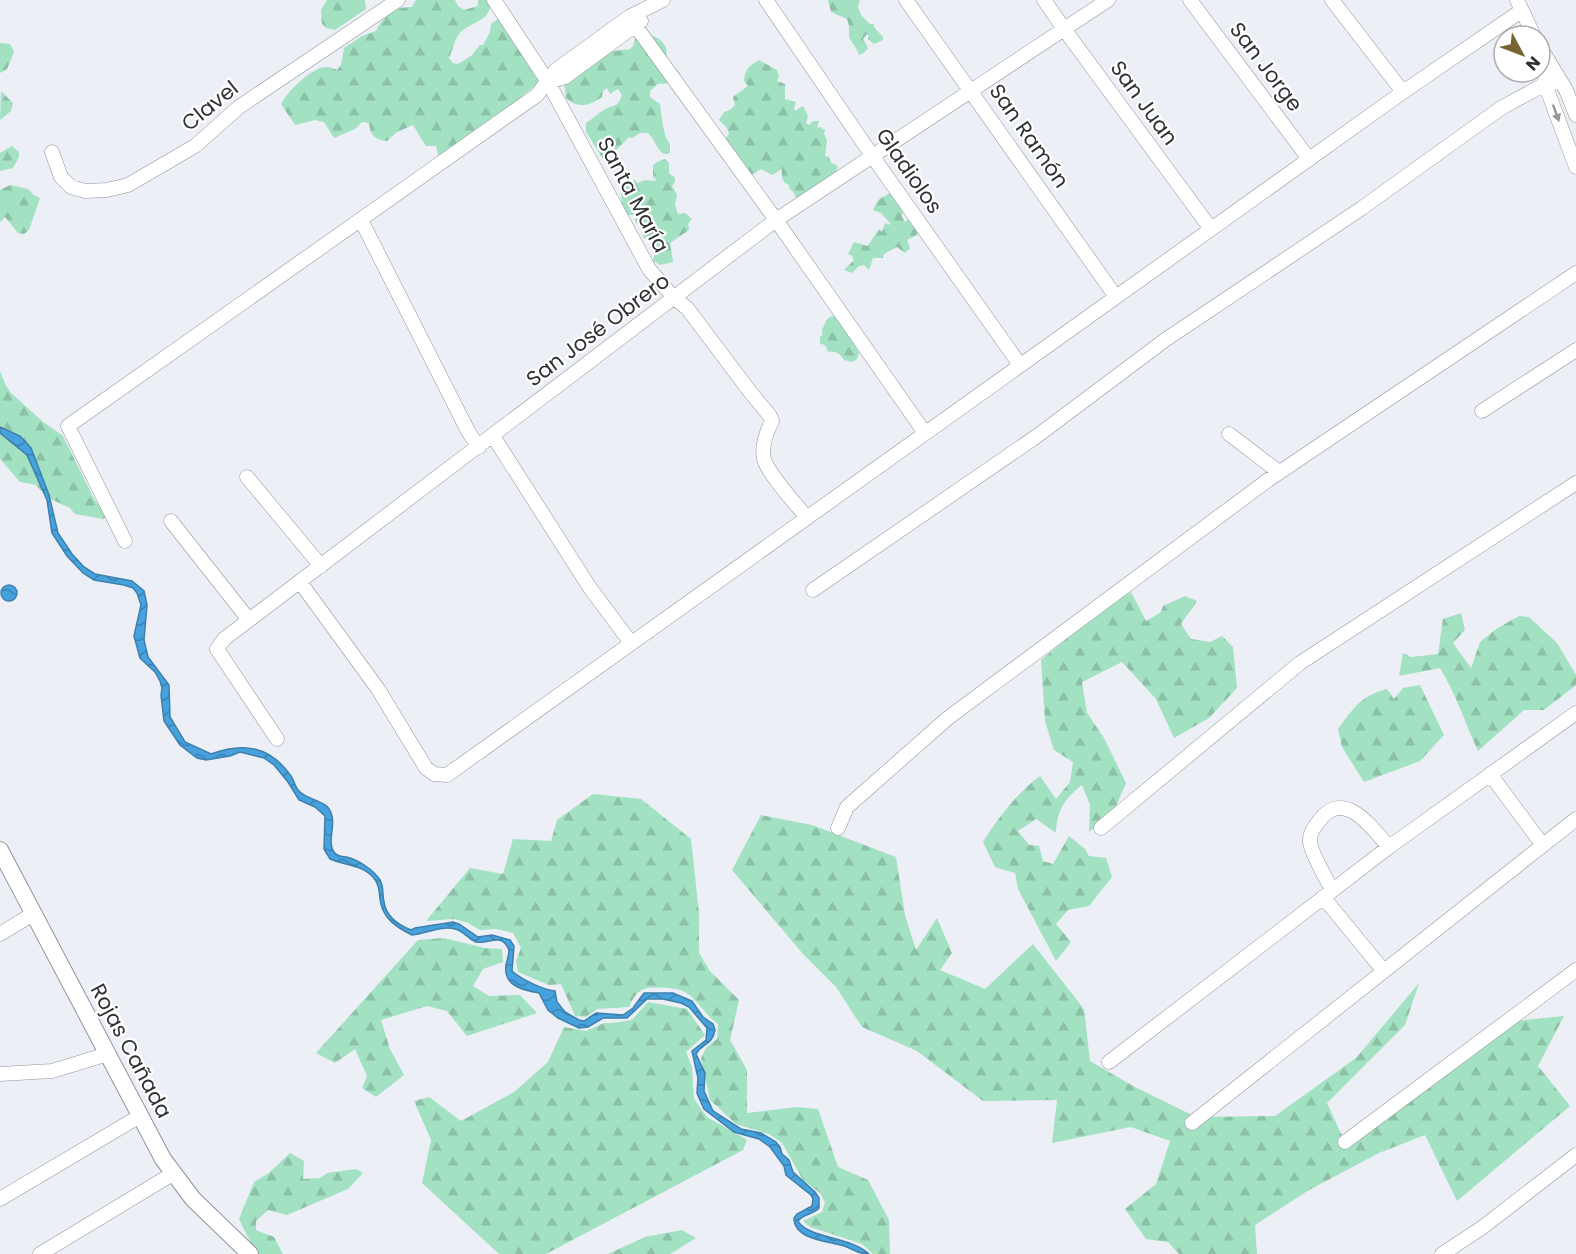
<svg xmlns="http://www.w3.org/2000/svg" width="1576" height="1254" viewBox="0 0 1576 1254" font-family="Poppins,sans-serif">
	<defs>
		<pattern id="forest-firs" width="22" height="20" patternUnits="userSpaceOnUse" patternTransform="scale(1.5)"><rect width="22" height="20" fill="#a2e1c2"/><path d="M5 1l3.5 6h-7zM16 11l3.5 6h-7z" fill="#8cc1a7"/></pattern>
		<pattern id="water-waves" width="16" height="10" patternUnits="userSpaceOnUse" patternTransform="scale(1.5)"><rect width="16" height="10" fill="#45a2de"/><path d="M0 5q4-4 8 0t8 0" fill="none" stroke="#3a84b5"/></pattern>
	</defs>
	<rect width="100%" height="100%" fill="#eceff6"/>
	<!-- forest -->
	<path fill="url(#forest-firs)" d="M 327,0 L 365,0 L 366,9 L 335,30 L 326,28 L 322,24 L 321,10 Z
		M 416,0 L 455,0 L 458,6 L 464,10 L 478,6 L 478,0 L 492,0 C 489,23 476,19 462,31 C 455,36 453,50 449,58 L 453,63 L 458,64 L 471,56 L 480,45 L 483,45 L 490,32 L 491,24 L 499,18 L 541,78 C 536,89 524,90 518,102 L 442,155 L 438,155 L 436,146 L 426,146 L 413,125 L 397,132 L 387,141 C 375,140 370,135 369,123 L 362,122 L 355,129 L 334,138 L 324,122 L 315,120 L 295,125 L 281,104 C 287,92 313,65 328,67 C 331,67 334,69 337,70 L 341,65 L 344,48 L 362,36 L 376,31 C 383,16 395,6 412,7 Z
		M 828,0 L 860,0 L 858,7 L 861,15 L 870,24 L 874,24 L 874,27 L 883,37 L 883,40 L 874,44 L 868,39 L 869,36 L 867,34 L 863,39 L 868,48 L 864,53 L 859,55 L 856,48 L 849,38 L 849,26 L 847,19 L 831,12 Z
		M 642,33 C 657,36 670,42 666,59 L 680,73 L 673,83 L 658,84 L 650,91 L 650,97 L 660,104 C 662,116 662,134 670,144 L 670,153 L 664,154 C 655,148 656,140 648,133 L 640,133 L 632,138 L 629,137 L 615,151 L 603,159 L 586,132 L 586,123 C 593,119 601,110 608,108 C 617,104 618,106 622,95 L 618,89 L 610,94 L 607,88 L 603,91 L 602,97 C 589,106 579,109 566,98 L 564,82 L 606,52 L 630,49 L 633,46 L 635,39 Z
		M 0,43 L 10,44 L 14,52 L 7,69 L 0,73 Z
		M 759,60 L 777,70 L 779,76 L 777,81 L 785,84 L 785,99 L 796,102 L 794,108 L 795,111 L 803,106 L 808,116 L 806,123 L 809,125 L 813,121 L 819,121 L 817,128 L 820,127 L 825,130 L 824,134 L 827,140 L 825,156 L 829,157 C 830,163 833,164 838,166 L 835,174 L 798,203 L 794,193 L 789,188 L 789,185 C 782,183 781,175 782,169 L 772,175 L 761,169 L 753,174 L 743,173 L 724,140 L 729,134 L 727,128 L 719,120 L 724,112 L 730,110 L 735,105 L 733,97 L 748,86 L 744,81 C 745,69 749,66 759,60 Z
		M 1,91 L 13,103 L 11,111 L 0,120 Z
		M 12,146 L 19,152 L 19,157 L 13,168 L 0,171 L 0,153 Z
		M 665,159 L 669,163 L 669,173 L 675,178 L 675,182 L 672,186 L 677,195 L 675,205 L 678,214 L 685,213 L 692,219 L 688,224 L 689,230 L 670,243 L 673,262 L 660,265 L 653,261 L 656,247 L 643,237 L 642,228 L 636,223 L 635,215 L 627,215 L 622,210 L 621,191 L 630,181 L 635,180 L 637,183 L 645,180 L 655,181 L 656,179 L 653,177 L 653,165 L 657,162 Z
		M 10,185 L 28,189 L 34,195 L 40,198 L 29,230 L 24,234 L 18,233 L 5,217 L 0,222 L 0,190 Z
		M 890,193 L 904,206 L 902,216 L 905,222 L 916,214 L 917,235 L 907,240 L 910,248 L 905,253 L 897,247 L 884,254 L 883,258 L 873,258 L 869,270 L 864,265 L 859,266 L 852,273 L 844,270 L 854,260 L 852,256 L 848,254 L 854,242 L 867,246 C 872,241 875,234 879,229 L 882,232 L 885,223 L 889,225 L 890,223 L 881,213 L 873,210 L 878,200 Z
		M 832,316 L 836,317 C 846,329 852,340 859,353 L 857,359 L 853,362 L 844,360 C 840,353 836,351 828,352 L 826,346 L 820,343 L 820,336 L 822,336 L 822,330 L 827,319 Z
		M 0,371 L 6,386 L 11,393 L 42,421 L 63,436 L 94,499 L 107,516 L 103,519 L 75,514 L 70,508 L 48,498 L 36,485 L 20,482 L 0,459 Z
		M 1131,592 L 1146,621 L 1161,612 L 1163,606 L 1185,596 L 1197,601 L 1181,624 L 1191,639 L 1210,642 L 1222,636 L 1233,647 L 1237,688 L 1209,718 L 1174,738 L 1156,699 L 1122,662 L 1082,682 L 1087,713 L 1104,738 L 1126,783 L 1114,811 L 1089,832 L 1090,805 L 1082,785 C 1065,799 1057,809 1056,833 L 1036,819 L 1018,831 L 1029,845 L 1039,846 L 1043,861 L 1053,864 L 1069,836 L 1085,849 L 1089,856 L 1106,858 L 1112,877 L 1089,906 L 1068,910 L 1056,924 L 1071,942 L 1056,961 L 1018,889 L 1015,873 L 995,867 L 983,842 C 996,820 1019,791 1040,776 L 1056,799 L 1070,782 L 1073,762 L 1054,750 L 1045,721 L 1041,660 L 1103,609 Z
		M 1461,613 L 1465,630 L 1453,643 L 1471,668 L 1480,642 L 1496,629 L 1519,616 L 1529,617 L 1557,643 L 1576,675 L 1576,685 L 1544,710 L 1524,710 L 1478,751 C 1465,723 1456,694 1440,668 L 1399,676 L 1403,653 L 1411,657 L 1438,654 L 1443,619 Z
		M 1420,685 L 1444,735 L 1420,761 L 1364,782 L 1342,747 L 1338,729 C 1354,708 1360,696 1387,689 L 1394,699 L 1403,688 Z
		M 593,794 L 641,799 L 691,839 L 699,913 L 699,953 L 710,971 L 739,1000 L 730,1040 L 747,1070 L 747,1113 L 796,1107 L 818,1109 L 838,1167 L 868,1180 L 889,1220 L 890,1254 L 873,1254 L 862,1244 L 810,1227 L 803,1221 L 822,1212 L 825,1202 L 820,1193 L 803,1180 L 782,1143 L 769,1134 L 736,1124 L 710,1100 L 701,1058 L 706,1048 L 717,1039 L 718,1024 C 706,1016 695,996 683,991 C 676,988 651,986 644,989 C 636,992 632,1000 629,1007 L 597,1009 L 586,1017 L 575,1016 L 561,984 L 549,985 L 518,972 L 516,961 L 521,948 L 513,933 L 496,929 L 480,930 L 468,923 L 454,919 L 426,921 L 470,868 L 503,874 L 513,839 L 551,841 L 557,820 Z
		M 761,815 L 812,825 L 896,857 L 905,915 L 916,950 L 937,918 L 952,953 L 940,970 L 985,989 L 1033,944 L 1084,1009 L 1090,1061 L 1133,1086 L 1196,1117 L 1275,1116 L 1356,1058 L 1419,983 L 1405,1025 L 1327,1103 L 1343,1138 L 1496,1023 L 1564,1016 L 1538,1066 L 1570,1106 L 1457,1201 L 1425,1135 L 1379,1153 L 1309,1190 L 1255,1225 L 1257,1254 L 1179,1254 L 1168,1242 L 1146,1239 L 1125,1209 L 1156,1184 L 1170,1141 L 1131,1127 L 1052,1143 L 1057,1100 L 983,1101 L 917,1051 L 862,1027 L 836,987 L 803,954 L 732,870 Z
		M 444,938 L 485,948 L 502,949 L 503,962 L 483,969 L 473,986 L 489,996 L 520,995 L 537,1013 L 467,1036 L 447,1011 L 427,1006 L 381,1020 L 390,1049 L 404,1075 L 376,1097 L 362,1088 L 367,1076 L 355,1049 L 335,1063 L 316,1053 L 418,940 Z
		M 648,1002 L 687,1009 L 705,1035 L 686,1052 L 692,1067 L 694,1099 L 707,1117 L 747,1140 L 743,1150 L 546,1254 L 499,1254 L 422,1183 L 431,1140 L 414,1101 L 429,1097 L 461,1121 L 514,1092 L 548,1062 L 564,1027 L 586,1031 L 604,1023 L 612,1023 L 632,1020 Z
		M 290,1153 L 304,1161 L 303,1179 L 320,1178 L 327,1173 L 356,1169 L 363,1173 L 348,1189 L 287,1215 L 268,1210 L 256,1221 L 256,1230 L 274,1237 L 283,1254 L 256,1254 L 239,1219 L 254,1182 L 269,1173 Z
		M 682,1230 L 696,1238 L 670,1254 L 608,1254 L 645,1237 Z"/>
	<!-- water -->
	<path fill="url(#water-waves)" stroke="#3e80aa" stroke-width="1.5" d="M 0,427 L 20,436 L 31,448 L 49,495 L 58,533 L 72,554 L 84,567 L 95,574 L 132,581 L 144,591 L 147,605 L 144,640 L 148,657 L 169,685 L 170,717 L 185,742 L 211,754 C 244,742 270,746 291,776 C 295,782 295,788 300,792 C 311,802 328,799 332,816 C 335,827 327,843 334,852 C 337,857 341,856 346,857 C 357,859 374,870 380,880 C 384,887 382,894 384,902 C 386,916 399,925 411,930 L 415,928 L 453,922 L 459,924 L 478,937 L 492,935 L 510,940 L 514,946 L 512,971 C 521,979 543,990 555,991 L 557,1002 L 565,1012 L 579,1020 L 584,1021 L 596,1013 L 623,1015 L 633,1008 L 644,993 L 673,993 L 692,1001 L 703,1017 L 713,1024 L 715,1030 C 712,1046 703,1042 696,1054 L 705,1073 L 704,1091 L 713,1111 L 741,1129 L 761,1133 L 776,1142 L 780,1147 L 782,1154 L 789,1160 L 793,1172 L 815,1192 L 819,1198 L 819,1208 C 813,1215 804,1213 798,1221 C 807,1238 852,1237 869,1254 C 856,1254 853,1248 841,1245 C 826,1241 794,1239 794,1218 L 797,1214 L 812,1206 L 813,1199 L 811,1195 L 786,1175 L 784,1166 L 770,1147 L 759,1139 L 734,1132 L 704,1109 L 697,1093 L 698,1078 L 692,1051 L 706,1040 L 707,1028 L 689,1007 L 681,1003 L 663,999 L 647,999 L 627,1018 L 603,1018 L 588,1027 L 579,1028 L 558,1018 L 548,1010 L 539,993 C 523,990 503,986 506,965 C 507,960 509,956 509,950 C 501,931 489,945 476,942 C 468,939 464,931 455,929 C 441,925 426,934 412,935 C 396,927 382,918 380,899 C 379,890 379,884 373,877 C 362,865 344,865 330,859 L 324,849 L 325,816 L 315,807 L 299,800 L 288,782 L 274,765 L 264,758 L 240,752 L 230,756 L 206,760 L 197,758 L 180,745 L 164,721 L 161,695 L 162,688 L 160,681 L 155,672 L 140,658 L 134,636 L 141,605 L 137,593 L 133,588 L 124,585 L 94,580 L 83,573 L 67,556 L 52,533 L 47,500 L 27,455 L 0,433 Z
		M1 593a8 8 0 1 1 16 0a8 8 0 1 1-16 0Z"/>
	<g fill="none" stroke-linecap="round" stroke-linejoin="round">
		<defs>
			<path id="minor" d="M 494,0 L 548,82 L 649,269 L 674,298 L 687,308 L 751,393 L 770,416 L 772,421 C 766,433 761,446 764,459 C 768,474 796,504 807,518
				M 766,0 L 873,157 L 1020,365
				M 906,0 L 1116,297
				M 1044,0 L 1064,29 L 1211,229
				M 1190,0 L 1309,159
				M 1332,0 L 1403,92
				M 1517,0 L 1534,36
				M 629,17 L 776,220 L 925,433
				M 1540,47 L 1566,90 L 1576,115
				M 1546,59 L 1545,84 L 1576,167
				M 548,82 L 565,77 L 641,21
				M 52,152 L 61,177 L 71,187 L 85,191 L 107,190 L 128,185 L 195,146 L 239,107 L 398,0
				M 361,220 L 469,433 L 479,447
				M 1482,411 L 1576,350
				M 1229,434 L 1279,472
				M 493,436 L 590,588 L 631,643
				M 247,477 L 321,566
				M 171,521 L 249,620
				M 125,541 L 68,426 L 537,95 L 556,70 L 629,17 L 663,0
				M 300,582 L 378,689 L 426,768 L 434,774 L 447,775 L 1403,92 L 1521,11
				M 813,590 L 1037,436 L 1165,340 L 1362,208 L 1501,108 L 1545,84 L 1560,80
				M 277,739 L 217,649 L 224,639 L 776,220 L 1108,0
				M 1490,774 L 1542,844
				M 838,828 L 847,807 L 948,718 L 1268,480 L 1576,273
				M 1101,828 L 1300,663 L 1576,483
				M 1332,890 C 1326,878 1311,853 1310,842 C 1309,834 1314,827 1319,821 C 1344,787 1372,828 1389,847
				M 1323,897 L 1383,970
				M 0,934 L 33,914
				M 1109,1062 L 1389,847 L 1576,713
				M 0,1074 L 52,1071 L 108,1054
				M 1192,1123 L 1576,819
				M 1345,1142 L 1576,970
				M 0,1199 L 140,1116
				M 40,1254 L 174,1173
				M 1442,1254 L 1483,1227 L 1576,1155"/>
			<path id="major" d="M 0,850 L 163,1159 L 193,1199 L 250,1254"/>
		</defs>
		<!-- minor casing -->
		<use href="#minor" stroke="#91949a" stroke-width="15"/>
		<!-- major casing -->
		<use href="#major" stroke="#91949a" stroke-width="18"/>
		<!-- minor -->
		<use href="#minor" stroke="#fff" stroke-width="14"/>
		<!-- major -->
		<use href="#major" stroke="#fff" stroke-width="16"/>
	</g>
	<!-- one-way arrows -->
	<defs><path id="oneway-solid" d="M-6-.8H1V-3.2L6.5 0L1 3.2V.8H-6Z" transform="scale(1.5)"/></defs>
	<use fill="#969898" href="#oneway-solid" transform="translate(1556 113) rotate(70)"/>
	<g text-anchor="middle" stroke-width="4.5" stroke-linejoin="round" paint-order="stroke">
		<!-- street labels -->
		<g font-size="21" fill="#2e3032" stroke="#fff">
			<text transform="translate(1266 67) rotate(53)" y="7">San Jorge</text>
			<text transform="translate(1144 103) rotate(54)" y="7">San Juan</text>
			<text transform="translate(210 106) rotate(-39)" y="7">Clavel</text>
			<text transform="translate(1029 136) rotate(55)" y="7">San Ramón</text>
			<text transform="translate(909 171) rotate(55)" y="7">Gladiolos</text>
			<text transform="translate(633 195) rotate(62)" y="7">Santa María</text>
			<text transform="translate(598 330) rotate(-37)" y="7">San José Obrero</text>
			<text transform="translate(131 1051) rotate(62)" y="7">Rojas Cañada</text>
		</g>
	</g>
	<!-- north arrow -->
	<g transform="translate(1522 54) rotate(131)"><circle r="28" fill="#ffffff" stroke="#abacad" stroke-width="1.5"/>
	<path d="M0-4.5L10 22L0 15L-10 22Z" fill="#786433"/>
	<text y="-9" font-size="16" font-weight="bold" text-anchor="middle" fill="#2e3032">N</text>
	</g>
</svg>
